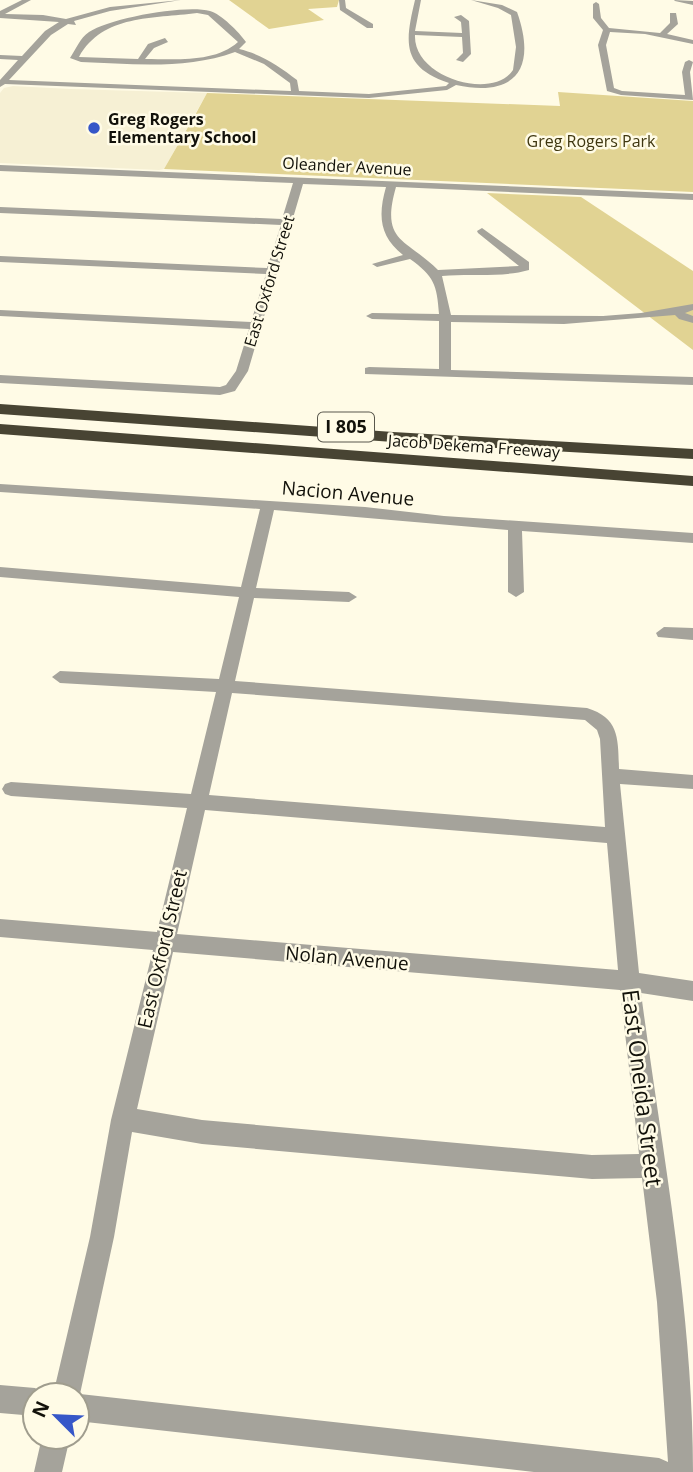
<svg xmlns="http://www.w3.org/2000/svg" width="693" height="1472" viewBox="0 0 693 1472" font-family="'Open Sans',sans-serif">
	<rect width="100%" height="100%" fill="#fffbe6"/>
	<!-- built -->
	<path fill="#f6f0d4" d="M 13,86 L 70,89 L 207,93 L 164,169 L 159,170 L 0,163 L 0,93 L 4,88 Z"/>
	<!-- green -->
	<path fill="#e1d393" d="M 229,0 L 339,0 L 337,7 L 308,9 L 324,20 L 269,29 Z
		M 558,92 L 693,101 L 693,192 L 164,169 L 191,122 L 173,120 L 175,116 L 194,117 L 207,93 L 560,106 Z
		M 487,193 L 581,197 L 693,271 L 693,350 Z"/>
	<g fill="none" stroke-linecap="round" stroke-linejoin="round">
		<!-- minor -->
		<path fill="#a5a39b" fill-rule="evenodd" d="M 22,0 L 31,0 L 5,14 L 43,15 L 66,19 L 110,7 L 181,0 L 110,11 L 74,21 L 76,25 L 68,24 L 51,35 L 9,80 L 291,91 L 290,83 L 264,64 L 235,52 C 186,70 132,64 81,62 L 70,58 C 76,49 80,38 89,32 C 110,18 186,4 210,11 C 221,14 239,32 246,42 L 239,49 C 261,54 279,66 297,80 L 299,91 L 369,94 L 446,86 L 449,83 C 401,67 405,42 415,0 L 421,0 L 415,31 L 462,33 L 461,22 L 454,17 L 461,15 L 469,21 L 471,54 L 463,62 L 456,60 L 463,53 L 462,37 L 415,35 C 413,78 493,101 513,70 L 516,47 L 511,15 L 498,8 L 471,0 L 502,5 L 517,12 C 537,68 516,98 456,85 L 447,90 L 369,98 L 5,84 L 0,87 L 0,80 L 18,60 L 0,59 L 0,55 L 22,56 L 45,31 L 59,22 L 0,18 L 0,11 ZM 197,13 L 208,15 L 238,42 C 215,63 175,59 145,59 L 154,48 L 168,42 L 165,38 L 148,44 L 138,59 L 79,57 C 103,14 153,19 197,13 Z
			M 339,0 L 345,0 L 346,8 L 373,24 L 373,28 L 367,28 L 340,10 Z
			M 674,0 L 693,1 L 693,5 L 675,1 Z
			M 596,2 L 599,4 L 601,18 L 609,28 L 660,33 L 670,23 L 670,13 L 676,13 L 678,24 L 667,34 L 693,40 L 693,44 L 645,34 L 610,32 L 606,45 L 614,88 L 622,91 L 685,95 L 682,72 L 685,62 L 689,60 L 693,62 L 690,72 L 693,100 L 621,95 L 607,91 L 598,45 L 603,30 L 593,18 L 593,4 Z
			M 0,165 L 693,194 L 693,200 L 396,187 C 380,243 406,238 438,270 L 519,266 L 478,233 L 477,231 L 482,228 L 529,262 L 529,270 C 501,278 471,273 442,276 L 451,315 L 603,316 L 641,313 L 693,304 L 693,310 L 685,313 L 693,316 L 693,323 L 679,319 L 675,315 L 564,324 L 451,322 L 451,370 L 693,377 L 693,385 L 365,374 L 365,368 L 369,367 L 439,369 L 439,321 L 372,319 L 366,316 L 372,313 L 439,314 C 437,285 434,276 410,259 L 377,267 L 372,264 L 403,255 C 379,236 378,215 386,187 L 303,184 L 248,371 L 235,391 L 220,395 L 0,383 L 0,375 L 220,387 L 226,385 L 236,371 L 249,329 L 0,316 L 0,310 L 251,322 L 266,274 L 0,262 L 0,256 L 267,268 L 281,225 L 0,213 L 0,207 L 282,219 L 293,183 L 0,171 Z
			M 0,484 L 365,507 L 444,516 L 693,533 L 693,543 L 522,531 L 524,592 L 516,597 L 508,592 L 508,530 L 274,510 L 256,588 L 349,592 L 357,597 L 349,602 L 254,598 L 235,681 L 587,708 C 620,718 618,740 619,769 L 693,775 L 693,789 L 620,784 L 639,973 L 693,981 L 693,1001 L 641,993 C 662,1151 693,1312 693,1472 L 534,1472 L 77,1421 L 77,1395 L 53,1395 L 90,1237 L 111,1120 L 153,950 L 0,937 L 0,919 L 157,932 L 187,808 L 11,796 L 5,794 L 2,789 L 5,784 L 11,782 L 191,794 L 216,692 L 60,683 L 52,677 L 60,671 L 219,679 L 239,597 L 0,577 L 0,567 L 241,587 L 260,509 L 0,492 ZM 232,693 L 585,720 L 597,730 L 600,739 L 605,827 L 209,795 ZM 205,810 L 607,843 L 618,970 L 177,934 ZM 173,952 L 620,990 L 639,1154 L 592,1155 L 202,1120 L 137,1109 ZM 132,1132 L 202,1144 L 592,1179 L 642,1178 L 657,1302 L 668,1462 L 659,1458 L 80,1394 L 114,1237 Z
			M 664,627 L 693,628 L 693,640 L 658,637 L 656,633 Z
			M 0,1385 L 35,1388 L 46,1395 L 35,1395 L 35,1416 L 0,1413 Z
			M 42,1437 L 70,1437 L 62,1472 L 34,1472 Z"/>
		<!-- highway -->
		<path fill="#484433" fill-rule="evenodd" d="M 0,404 L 393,432 L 693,449 L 693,459 L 393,442 L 0,414 Z
			M 0,424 L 693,476 L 693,486 L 0,434 Z"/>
	</g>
	<!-- markers -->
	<circle fill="#3657c8" stroke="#fffbe6" stroke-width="2.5" cx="94" cy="128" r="7"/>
	<g text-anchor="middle" stroke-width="5" stroke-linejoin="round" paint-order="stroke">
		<!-- far-poi labels -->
		<g font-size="16" font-weight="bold" fill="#12110a" stroke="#fffbe6" text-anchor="start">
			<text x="108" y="125">Greg Rogers<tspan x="108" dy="18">Elementary School</tspan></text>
		</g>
		<!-- far-park labels -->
		<g font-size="16" fill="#3f3710" stroke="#fffbe6">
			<text x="591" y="147">Greg Rogers Park</text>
		</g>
		<!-- far-street labels -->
		<g font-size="16" fill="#12110a" stroke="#fffbe6">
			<text transform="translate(347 166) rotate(3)" y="6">Oleander Avenue</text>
			<text transform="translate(269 281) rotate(-73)" y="6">East Oxford Street</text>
			<text transform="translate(474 446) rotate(4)" y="6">Jacob Dekema Freeway</text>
		</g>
		<!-- shield labels -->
		<rect fill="#fffbe6" stroke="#59574c" stroke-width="2" x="318" y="412.5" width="56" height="29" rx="5"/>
		<g font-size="18" font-weight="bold" fill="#12110a">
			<text x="346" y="433">I 805</text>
		</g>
		<!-- street labels -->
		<g font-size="19" fill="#12110a" stroke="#fffbe6">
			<text transform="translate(348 493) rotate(5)" y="7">Nacion Avenue</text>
			<text transform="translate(162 949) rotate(-77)" y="7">East Oxford Street</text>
			<text transform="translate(347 958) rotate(5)" y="7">Nolan Avenue</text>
		</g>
		<!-- near-street labels -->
		<g font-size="23" fill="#12110a" stroke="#fffbe6">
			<text transform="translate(642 1088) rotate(83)" y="8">East Oneida Street</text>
		</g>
	</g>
	<!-- north arrow -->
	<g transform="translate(56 1416) rotate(294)"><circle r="33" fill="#fffbe6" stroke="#a09d8e" stroke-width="2"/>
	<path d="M0-5L12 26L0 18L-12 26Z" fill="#3657c8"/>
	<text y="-10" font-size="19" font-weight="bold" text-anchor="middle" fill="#12110a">N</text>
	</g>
</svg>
